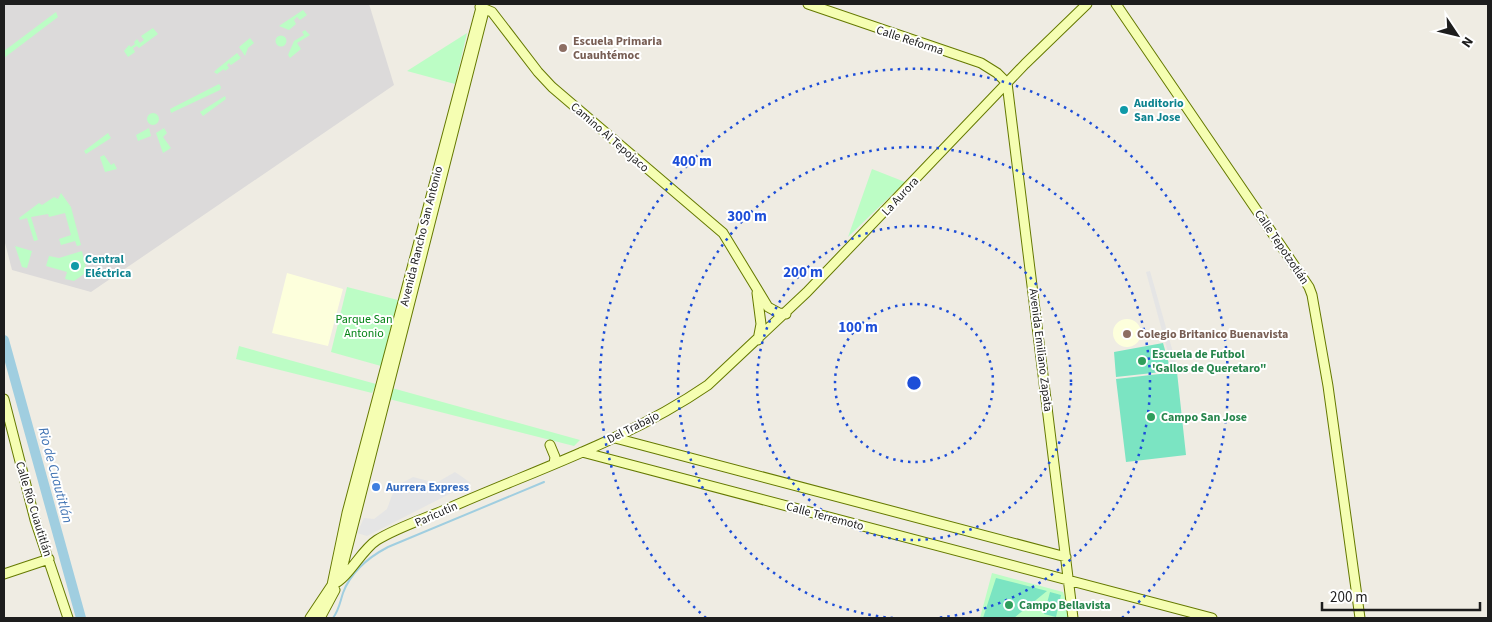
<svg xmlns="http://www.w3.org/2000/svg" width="1492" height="622" viewBox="0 0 1492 622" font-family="'Source Sans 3',sans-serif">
	<rect width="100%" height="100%" fill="#efece3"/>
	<!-- residential -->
	<path fill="#dcdada" d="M 4,4 L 369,4 L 394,85 L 91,292 L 12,270 L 4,239 Z"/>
	<!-- education -->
	<path fill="#fdffdc" d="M 287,273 L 343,289 L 328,346 L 272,333 Z
		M1113 333a14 14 0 1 1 28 0a14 14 0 1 1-28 0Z"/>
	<!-- park -->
	<path fill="#bcfdc5" d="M 303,10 L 307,15 L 300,20 L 297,17 L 294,20 L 296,24 L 289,30 L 279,26 Z
		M 56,12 L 58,17 L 4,58 L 4,51 Z
		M 153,28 L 158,34 L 139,48 L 137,46 L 133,48 L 135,52 L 128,57 L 124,51 L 129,45 L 131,47 L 135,44 L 134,42 L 137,39 L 140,43 L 144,40 L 141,36 Z
		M 305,30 L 310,35 L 297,43 L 301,49 L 290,58 L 288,55 L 294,41 L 304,35 L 302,32 Z
		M 467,33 L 455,84 L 407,71 Z
		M275.5 41a5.5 5.5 0 1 1 11 0a5.5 5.5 0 1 1-11 0Z
		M 250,38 L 254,43 L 248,48 L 245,56 L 239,47 Z
		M 237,53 L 241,58 L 231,65 L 229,63 L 227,65 L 229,68 L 225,71 L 224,69 L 217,74 L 214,72 L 217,69 Z
		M 219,84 L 221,87 L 220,90 L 171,113 L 170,109 Z
		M 225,96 L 226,99 L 203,116 L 200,112 Z
		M147 119a6 6 0 1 1 12 0a6 6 0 1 1-12 0Z
		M 149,128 L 151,136 L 138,141 L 136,135 Z
		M 164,128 L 167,133 L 163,137 L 171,148 L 163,153 L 156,133 Z
		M 108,133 L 111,138 L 86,154 L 84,151 Z
		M 104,155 L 111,165 L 114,163 L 117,169 L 105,172 L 100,157 Z
		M 872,169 L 905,182 L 848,237 Z
		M 61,193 L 71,207 L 81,245 L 77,246 L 75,241 L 61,245 L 59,239 L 71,235 L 65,213 L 49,217 L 48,214 L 31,217 L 38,240 L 34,241 L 27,218 L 20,220 L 19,218 L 39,203 L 42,205 L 54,197 L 58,199 Z
		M 15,246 L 32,251 L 27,268 L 22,267 Z
		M 82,251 L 87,272 L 74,281 L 65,279 L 67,272 L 46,266 L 49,256 L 59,258 Z
		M 347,287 L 398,300 L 381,366 L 331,352 Z
		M 239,346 L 376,384 L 372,393 L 236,359 Z
		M 392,388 L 580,440 L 574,446 L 389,399 Z
		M 992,573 L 1063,592 L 1072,618 L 980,618 Z"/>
	<!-- pitch -->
	<path fill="#7be4c2" d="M 1163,343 L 1171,371 L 1116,377 L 1114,352 Z
		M 1177,372 L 1186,455 L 1126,462 L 1116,379 Z
		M 996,578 L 1047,591 L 1014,618 L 983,618 Z
		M 1050,592 L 1061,595 L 1056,617 L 1044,614 Z"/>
	<!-- parking -->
	<path fill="#e5e5e5" d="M 1150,271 L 1178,370 L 1173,371 L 1146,272 Z
		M 455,472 L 471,483 L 367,536 L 357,533 L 364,518 L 374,519 L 387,509 L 395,487 L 413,477 L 436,483 Z"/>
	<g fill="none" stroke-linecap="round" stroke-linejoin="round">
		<!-- stream -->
		<path stroke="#a0cee0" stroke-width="2" d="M 333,618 C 339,610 340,602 343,593 C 351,571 369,557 388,547 L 544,482"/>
		<!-- river -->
		<path stroke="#a0cee0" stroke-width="10" d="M 4,340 L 81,618"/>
		<defs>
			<path id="secondary" d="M 808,4 L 981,63 L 997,73 L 1007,83 L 1073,618
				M 1116,4 L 1309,287 L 1312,295 L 1328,386 L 1360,618
				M 480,7 L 492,12 L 538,72 L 552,87 L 723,233 L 768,307 L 779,313 L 786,314
				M 757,293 L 761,324 L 758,340
				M 4,399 L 35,520 L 68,618
				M 615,438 L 1066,557
				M 550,445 L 555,457 L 554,464
				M 582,452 L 1212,618
				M 4,574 L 49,559
				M 340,577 L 484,11
				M 332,585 C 348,579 361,550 377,540 C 398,527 424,519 447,509 C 535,470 628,440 708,385 L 807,292 L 1025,64 L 1087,4
				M 310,618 L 332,585 L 347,513 L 482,4
				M 320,618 L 335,590"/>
		</defs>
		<!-- secondary casing -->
		<use href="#secondary" stroke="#657900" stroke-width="11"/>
		<!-- secondary -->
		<use href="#secondary" stroke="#f5feb2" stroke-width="9"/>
	</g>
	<!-- distance rings -->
	<g fill="none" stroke="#1d4ed8" stroke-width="2.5" stroke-dasharray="2.5 5">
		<circle cx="914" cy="383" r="79"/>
		<circle cx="914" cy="383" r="157"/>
		<path d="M893 618A236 236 0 1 1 935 618"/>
		<path d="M706 618A314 314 0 1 1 1122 618"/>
	</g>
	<!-- markers -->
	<g fill="#8d6e63" stroke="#fff" stroke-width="2">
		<circle cx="563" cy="48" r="5"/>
		<circle cx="1127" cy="334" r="5"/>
	</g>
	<g fill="#0f9aa8" stroke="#fff" stroke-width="2">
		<circle cx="1124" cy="110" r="5"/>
		<circle cx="75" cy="266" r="5"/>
	</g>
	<g fill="#2e9e5b" stroke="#fff" stroke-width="2">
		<circle cx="1142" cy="361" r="5"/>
		<circle cx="1151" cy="417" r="5"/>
		<circle cx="1009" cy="605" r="5"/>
	</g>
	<circle fill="#3f7fe0" stroke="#fff" stroke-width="2" cx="376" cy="487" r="5"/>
	<g text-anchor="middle" stroke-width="4" stroke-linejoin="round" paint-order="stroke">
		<!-- street labels -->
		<g font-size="12" fill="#1d1d1d" stroke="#fff">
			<text transform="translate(910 40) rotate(18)" y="4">Calle Reforma</text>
			<text transform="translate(610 137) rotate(41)" y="4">Camino Al Tepojaco</text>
			<text transform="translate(900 196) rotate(-47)" y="4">La Aurora</text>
			<text transform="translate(421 236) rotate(-76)" y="4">Avenida Rancho San Antonio</text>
			<text transform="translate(1282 247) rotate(56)" y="4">Calle Tepotzotlán</text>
			<text transform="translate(1041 350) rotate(83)" y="4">Avenida Emiliano Zapata</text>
			<text transform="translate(633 427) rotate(-27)" y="4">Del Trabajo</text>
			<text transform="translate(34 509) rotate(73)" y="4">Calle Río Cuautitlán</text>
			<text transform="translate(436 514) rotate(-24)" y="4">Paricutin</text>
			<text transform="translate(825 516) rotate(15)" y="4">Calle Terremoto</text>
		</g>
		<!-- education labels -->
		<g font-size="12" font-weight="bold" fill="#785e54" stroke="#fff" text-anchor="start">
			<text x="573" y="45">Escuela Primaria<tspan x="573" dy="14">Cuauhtémoc</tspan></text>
			<text x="1137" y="338">Colegio Britanico Buenavista</text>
		</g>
		<!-- culture labels -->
		<g font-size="12" font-weight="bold" fill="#0d838f" stroke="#fff" text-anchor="start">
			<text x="1134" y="107">Auditorio<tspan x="1134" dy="14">San Jose</tspan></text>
			<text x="85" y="263">Central<tspan x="85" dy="14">Eléctrica</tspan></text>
		</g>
		<!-- park labels -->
		<g font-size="12" fill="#048316" stroke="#fff">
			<text x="364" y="323">Parque San<tspan x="364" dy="14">Antonio</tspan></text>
		</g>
		<!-- leisure labels -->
		<g font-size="12" font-weight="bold" fill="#27864d" stroke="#fff" text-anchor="start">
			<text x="1152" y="358">Escuela de Futbol<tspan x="1152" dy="14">'Gallos de Queretaro"</tspan></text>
			<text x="1161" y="421">Campo San Jose</text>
			<text x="1019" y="609">Campo Bellavista</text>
		</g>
		<!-- shop labels -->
		<g font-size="12" font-weight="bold" fill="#366cbe" stroke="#fff" text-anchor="start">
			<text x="386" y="491">Aurrera Express</text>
		</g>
		<!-- water labels -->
		<g font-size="14" font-style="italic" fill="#4375b4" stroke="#fff">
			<text transform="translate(56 475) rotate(75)" y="5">Rio de Cuautitlán</text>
		</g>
	</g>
	<circle cx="914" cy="383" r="8" fill="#1d4ed8" stroke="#fff" stroke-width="2.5"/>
	<g font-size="15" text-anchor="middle" font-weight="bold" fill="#1d4ed8" stroke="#fff" stroke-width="4" stroke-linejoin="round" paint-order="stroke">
		<text x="692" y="166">400 m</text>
		<text x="747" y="221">300 m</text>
		<text x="803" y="277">200 m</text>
		<text x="858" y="332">100 m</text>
	</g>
	<!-- border -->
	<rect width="1492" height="622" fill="none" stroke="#1d1d1d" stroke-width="10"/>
	<!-- north arrow -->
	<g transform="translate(1457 35) rotate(125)" stroke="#ffffff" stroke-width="4" paint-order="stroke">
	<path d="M0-4L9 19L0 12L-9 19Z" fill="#1d1d1d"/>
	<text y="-8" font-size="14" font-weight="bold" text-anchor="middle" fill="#1d1d1d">N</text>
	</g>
	<!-- scale -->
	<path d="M1322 602v8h158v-8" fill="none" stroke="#1d1d1d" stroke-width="2.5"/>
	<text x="1330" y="602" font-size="15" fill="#1d1d1d" stroke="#ffffff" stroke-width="4" paint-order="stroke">200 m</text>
</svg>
